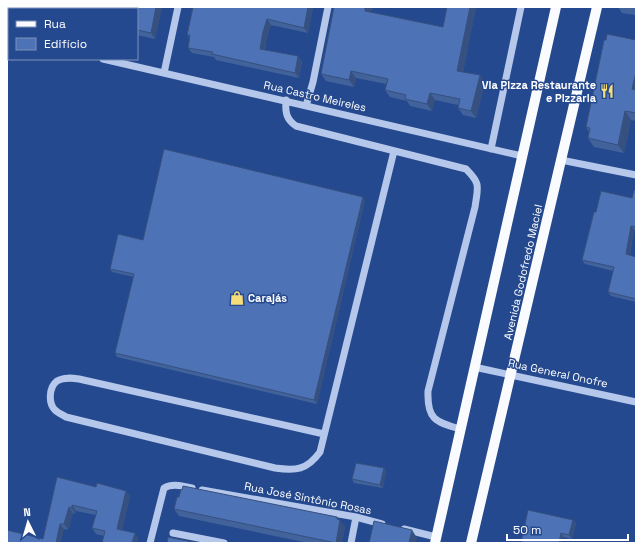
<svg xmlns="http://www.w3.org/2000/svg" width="643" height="550" viewBox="0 0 643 550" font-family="'Space Grotesk',sans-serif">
	<rect width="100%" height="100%" fill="#25498e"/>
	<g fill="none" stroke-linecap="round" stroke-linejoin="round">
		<!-- minor -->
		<path stroke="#b5c8eb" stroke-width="7" d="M 7,37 L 9,37
			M 103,59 L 522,156
			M 164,73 L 178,7
			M 286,100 C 285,112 286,119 296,126 L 466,169 C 481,184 478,186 475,207 L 428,391 C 427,419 435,422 460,429
			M 306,106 L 313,82 L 328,7
			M 491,149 L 521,7
			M 561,160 L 636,175
			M 474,367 L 636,402
			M 324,434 L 79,379 C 72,378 64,377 57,381 C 49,387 48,403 55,410 C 58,413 63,415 66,417 L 275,468 C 296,471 307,470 320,452 L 394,151
			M 202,490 L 356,517 L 382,524
			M 404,529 L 436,537
			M 173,533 L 224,543
			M 150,543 L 164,488 C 173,483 182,486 192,488
			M 351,543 L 356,517"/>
		<!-- major -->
		<path stroke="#fafbff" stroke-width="10" d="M 435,543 L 556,7
			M 471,543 L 597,7"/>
	</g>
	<!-- wall -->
	<path fill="#42629c" d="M 29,7 L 162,7 L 155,39 L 137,35 L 137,9 L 37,9 Z
		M 313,7 L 308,33 L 271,25 L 267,37 L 265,50 L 298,56 L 302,62 L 299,78 L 216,60 L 214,57 L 192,53 L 188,48 L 190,38 L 187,35 Z
		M 334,7 L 372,7 L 371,12 L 443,27 L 447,7 L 476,7 L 463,72 L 485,82 L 476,118 L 463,115 L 458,108 L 458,105 L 435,100 L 432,111 L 410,106 L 407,101 L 390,97 L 385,90 L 386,84 L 356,78 L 354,87 L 326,81 L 321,74 Z
		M 618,7 L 636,7 L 636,15 L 622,13 Z
		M 636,38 L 636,121 L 631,120 L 624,153 L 594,147 L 588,138 L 589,132 L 586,127 L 606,40 L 636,40 Z
		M 636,190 L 636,231 L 634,230 L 630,255 L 636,257 L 636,302 L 611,296 L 608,292 L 613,271 L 585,264 L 582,260 L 596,212 L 632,198 Z
		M 365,200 L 317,404 L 117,357 L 115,353 L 134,277 L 112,272 L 110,269 L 143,240 Z
		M 384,468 L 386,472 L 383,488 L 354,483 L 352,479 Z
		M 57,477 L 96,487 L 126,491 L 130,496 L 122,530 L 135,533 L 138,538 L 137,543 L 102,543 L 104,536 L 96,534 L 92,528 L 96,515 L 76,511 L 75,514 L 73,513 L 68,530 L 64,529 L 43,539 Z
		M 174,509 L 337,517 L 345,527 L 342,543 L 308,543 L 179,516 Z
		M 573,520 L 576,523 L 572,539 L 563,537 L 562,543 L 522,543 L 521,542 Z"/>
	<!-- shaded-wall -->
	<path fill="#36507f" d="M 156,7 L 162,7 L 155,39 L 151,33 Z
		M 308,7 L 313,7 L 308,33 L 304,28 Z
		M 365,7 L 372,7 L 370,18 L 365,11 Z
		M 470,7 L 476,7 L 462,78 L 457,71 Z
		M 267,19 L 271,25 L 267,37 L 264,54 L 260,49 L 263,32 Z
		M 298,56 L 302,62 L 299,78 L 295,73 Z
		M 351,71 L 356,78 L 354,87 L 349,80 Z
		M 636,72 L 636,95 L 632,89 Z
		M 480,75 L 485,82 L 476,118 L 471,111 Z
		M 430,93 L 435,100 L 432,111 L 427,104 Z
		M 625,111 L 631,120 L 624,153 L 618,145 Z
		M 363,197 L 365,200 L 317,404 L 314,400 Z
		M 631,226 L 634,230 L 629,259 L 626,254 Z
		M 384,468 L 386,472 L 383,488 L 380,485 Z
		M 126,491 L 130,496 L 121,534 L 117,529 Z
		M 72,505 L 76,511 L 75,514 L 72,508 Z
		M 69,507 L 73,513 L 68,530 L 64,524 Z
		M 337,517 L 340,522 L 340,520 L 345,527 L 342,543 L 336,543 Z
		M 573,520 L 576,523 L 572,539 L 569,535 Z
		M 60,524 L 64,529 L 61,543 L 56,543 Z
		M 412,530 L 417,538 L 416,543 L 409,543 Z
		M 135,533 L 138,538 L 137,543 L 132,543 Z
		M 561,533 L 563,537 L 562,543 L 559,543 Z"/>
	<!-- building -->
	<path fill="#4d72b5" stroke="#36507f" d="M 37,7 L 156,7 L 151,33 L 137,30 L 137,9 L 37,9 Z
		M 193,7 L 308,7 L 304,28 L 267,19 L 263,32 L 260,49 L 298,56 L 295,73 L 212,54 L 213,52 L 188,48 L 190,35 L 187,35 Z
		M 334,7 L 365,7 L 365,11 L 443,27 L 447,7 L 470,7 L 457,71 L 480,75 L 471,111 L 458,108 L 460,99 L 430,93 L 427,104 L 405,99 L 406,95 L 385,90 L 388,79 L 351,71 L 349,80 L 321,74 Z
		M 607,34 L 636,40 L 636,38 L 636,72 L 632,89 L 636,90 L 636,113 L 625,111 L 618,145 L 588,138 L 590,128 L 586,127 L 604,40 L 606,40 Z
		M 164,149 L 363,197 L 314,400 L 115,353 L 134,274 L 110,269 L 118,234 L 143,240 Z
		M 634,190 L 636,190 L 636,227 L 631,226 L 626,254 L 636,257 L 636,299 L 608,292 L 614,267 L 582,260 L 594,212 L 596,212 L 601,191 L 632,198 Z
		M 356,463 L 384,468 L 380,485 L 352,479 Z
		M 57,477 L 96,487 L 97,483 L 126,491 L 117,529 L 135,533 L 132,543 L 102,543 L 105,531 L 92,528 L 97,511 L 72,505 L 72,508 L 69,507 L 64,524 L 60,524 L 56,543 L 7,543 L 7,530 L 43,539 Z
		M 183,486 L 337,517 L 337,519 L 340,520 L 336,543 L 174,509 L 177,497 L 179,497 L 181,489 L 182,490 Z
		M 528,510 L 573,520 L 569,535 L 561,533 L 559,543 L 526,543 L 521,542 Z
		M 374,521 L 412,530 L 409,543 L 369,543 Z
		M 168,537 L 197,543 L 167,543 Z"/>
	<!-- icons -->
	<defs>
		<symbol id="restaurant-bare" viewBox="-9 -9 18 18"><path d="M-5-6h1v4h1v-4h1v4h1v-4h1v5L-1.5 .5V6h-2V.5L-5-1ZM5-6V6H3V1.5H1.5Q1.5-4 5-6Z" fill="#f5dd79" stroke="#25498e" stroke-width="2.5" paint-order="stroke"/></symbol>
		<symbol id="shop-bare" viewBox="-9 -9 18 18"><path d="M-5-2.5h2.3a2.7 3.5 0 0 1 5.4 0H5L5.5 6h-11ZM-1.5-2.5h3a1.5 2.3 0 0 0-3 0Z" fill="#f5dd79" stroke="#25498e" stroke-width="2.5" paint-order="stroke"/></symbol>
	</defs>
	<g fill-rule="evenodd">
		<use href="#restaurant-bare" x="597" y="81" width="20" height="20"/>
		<use href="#shop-bare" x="227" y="288" width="20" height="20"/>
	</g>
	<g text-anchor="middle" stroke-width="3" stroke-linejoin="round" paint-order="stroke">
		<!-- poi labels -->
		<g font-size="11" font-weight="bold" fill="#fff" stroke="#25498e" text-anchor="end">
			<text x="596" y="89">Via Pizza Restaurante<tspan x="596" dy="13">e Pizzaria</tspan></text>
			<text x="248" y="302" text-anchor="start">Carajás</text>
		</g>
		<!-- street labels -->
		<g font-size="11" fill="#fff" stroke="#25498e">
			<text transform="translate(315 96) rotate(13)" y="4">Rua Castro Meireles</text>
			<text transform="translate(523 272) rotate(-77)" y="4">Avenida Godofredo Maciel</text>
			<text transform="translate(558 373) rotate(12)" y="4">Rua General Onofre</text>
			<text transform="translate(308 498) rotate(11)" y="4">Rua José Sintônio Rosas</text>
		</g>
	</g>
	<!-- border -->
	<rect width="643" height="550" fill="none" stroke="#ffffff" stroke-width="16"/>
	<!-- legend -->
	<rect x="8" y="8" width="130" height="52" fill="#25498e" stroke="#7c92bb"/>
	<rect x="16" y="21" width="20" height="6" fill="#fafbff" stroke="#7c92bb"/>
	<text x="44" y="28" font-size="12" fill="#ffffff">Rua</text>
	<rect x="16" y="38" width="20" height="12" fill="#4d72b5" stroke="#7c92bb"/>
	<text x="44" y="48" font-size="12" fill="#ffffff">Edifício</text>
	<!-- north arrow -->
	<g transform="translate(28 522) rotate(355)" stroke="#25498e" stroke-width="3" paint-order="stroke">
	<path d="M0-3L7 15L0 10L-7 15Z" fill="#ffffff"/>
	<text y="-6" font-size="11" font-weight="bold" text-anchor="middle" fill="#ffffff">N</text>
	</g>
	<!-- scale -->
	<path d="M507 534v6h121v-6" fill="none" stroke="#ffffff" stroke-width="2"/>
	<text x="513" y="534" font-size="12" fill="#ffffff" stroke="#25498e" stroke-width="3" paint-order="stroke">50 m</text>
</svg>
